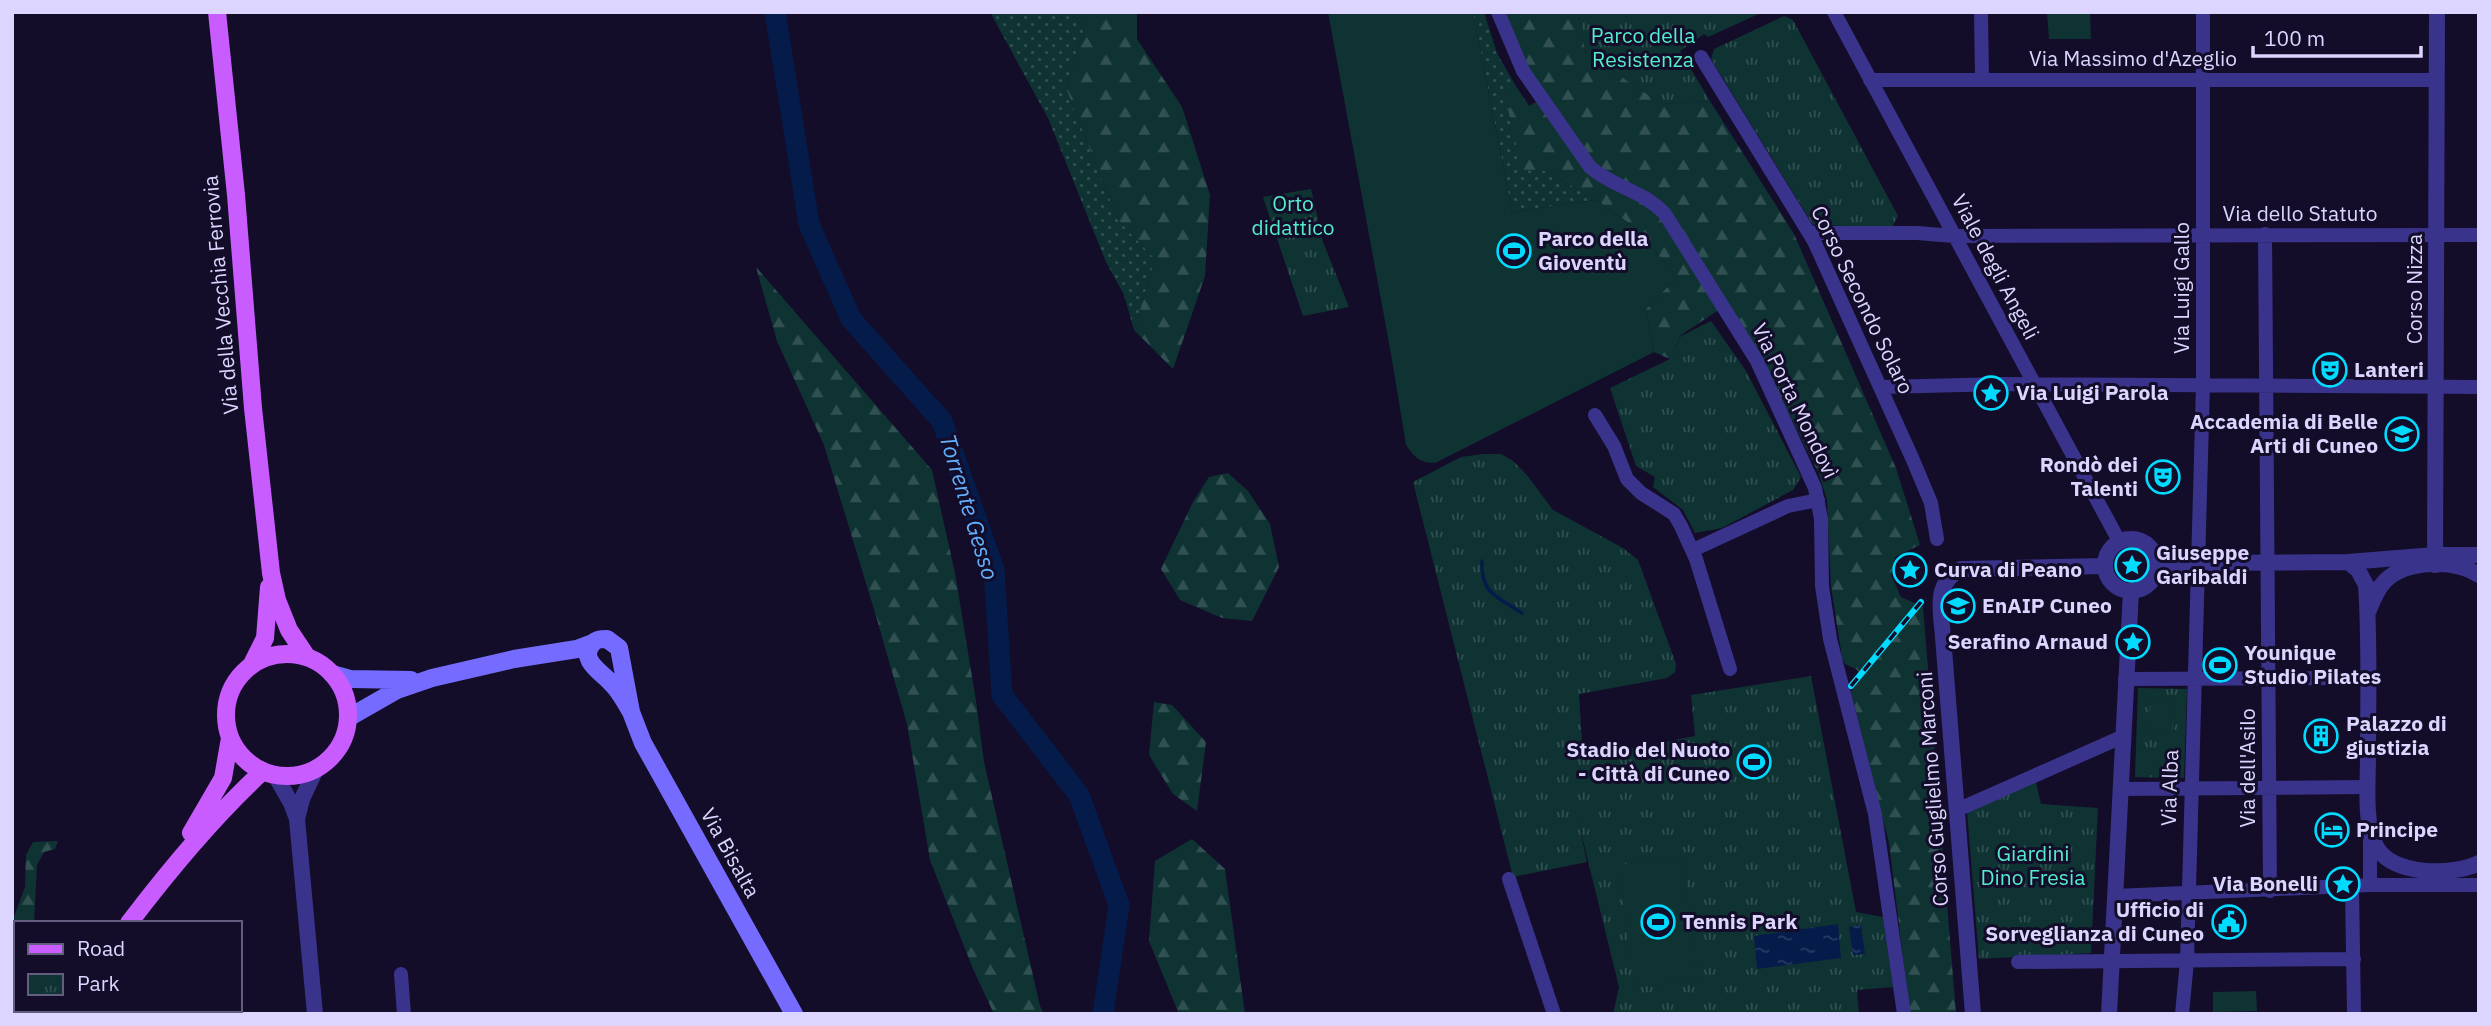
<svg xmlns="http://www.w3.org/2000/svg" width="2491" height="1026" viewBox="0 0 2491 1026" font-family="'IBM Plex Sans',sans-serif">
	<defs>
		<pattern id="grass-dots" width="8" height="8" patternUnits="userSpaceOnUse" patternTransform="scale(1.75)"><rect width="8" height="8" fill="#0f3333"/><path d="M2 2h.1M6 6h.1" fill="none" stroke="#315052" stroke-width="1.8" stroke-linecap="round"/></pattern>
		<pattern id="forest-firs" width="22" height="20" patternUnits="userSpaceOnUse" patternTransform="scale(1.75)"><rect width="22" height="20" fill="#0f3333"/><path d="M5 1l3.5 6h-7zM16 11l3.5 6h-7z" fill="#315052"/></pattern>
		<pattern id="park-tufts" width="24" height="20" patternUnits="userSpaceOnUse" patternTransform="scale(1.75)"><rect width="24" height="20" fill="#0f3333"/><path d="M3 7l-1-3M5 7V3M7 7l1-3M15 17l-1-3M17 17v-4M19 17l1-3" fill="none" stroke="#315052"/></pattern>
		<pattern id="water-ripples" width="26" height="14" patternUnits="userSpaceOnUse" patternTransform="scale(1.75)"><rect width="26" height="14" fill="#051b4a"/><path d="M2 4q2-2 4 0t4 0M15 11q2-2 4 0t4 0" fill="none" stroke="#293b65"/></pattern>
	</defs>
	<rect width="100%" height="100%" fill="#130d29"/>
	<!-- grass -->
	<path fill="url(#grass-dots)" d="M 990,12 L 1071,12 L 1084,28 L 1066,88 L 1118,220 L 1155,259 L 1134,330 L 1124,295 L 1106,262 L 1048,118 Z
		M 1473,12 L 1484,12 L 1497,53 L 1514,83 L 1504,93 L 1546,171 L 1596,200 L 1512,212 Z
		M2114 565a17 17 0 1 1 34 0a17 17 0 1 1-34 0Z"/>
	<!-- forest -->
	<path fill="url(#forest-firs)" d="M 1071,12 L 1137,12 L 1137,39 L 1182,107 L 1210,195 L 1205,276 L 1173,369 L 1134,330 L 1155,259 L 1118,220 L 1066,88 L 1084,28 Z
		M 1504,12 L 1577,12 L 1586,53 L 1662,104 L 1710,101 L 1794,234 L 1896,468 L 1920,545 L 1895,557 L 1891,575 L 1901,597 L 1923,607 L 1956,1014 L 1910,1014 L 1889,843 L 1851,692 L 1863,676 L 1856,669 L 1845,664 L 1842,657 L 1831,586 L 1827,500 L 1819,474 L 1763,362 L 1729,303 L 1681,335 L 1670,359 L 1654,352 L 1646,309 L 1677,277 L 1633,226 L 1596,200 L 1546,171 L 1522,171 L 1504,92 L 1514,83 L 1529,106 L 1536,102 L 1528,67 Z
		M 756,267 L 932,470 L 955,573 L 976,701 L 984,762 L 1040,1006 L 1044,1014 L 994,1014 L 973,969 L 930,860 L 907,724 L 876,616 L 824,445 L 777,341 Z
		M 1228,473 L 1248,491 L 1270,524 L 1279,567 L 1252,621 L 1222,618 L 1180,600 L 1161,569 L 1193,502 L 1209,477 Z
		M 1154,702 L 1172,705 L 1206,742 L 1197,811 L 1173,794 L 1149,755 Z
		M 1192,839 L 1225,869 L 1245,1014 L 1179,1014 L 1149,941 L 1155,861 Z
		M 58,841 L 55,849 L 44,852 L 37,865 L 34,923 L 16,923 L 16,970 L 12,947 L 12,922 L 25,887 L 26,855 L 33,842 Z"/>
	<!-- park -->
	<path fill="url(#park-tufts)" d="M 1577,12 L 1763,12 L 1708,37 L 1704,34 L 1680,51 L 1710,101 L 1662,104 L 1586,53 Z
		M 1784,16 L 1793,20 L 1898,216 L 1892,227 L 1813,225 L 1711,59 L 1714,49 Z
		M 1311,189 L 1323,242 L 1349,307 L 1303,316 L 1263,197 Z
		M 1711,321 L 1746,371 L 1801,477 L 1793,490 L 1722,528 L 1695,533 L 1683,510 L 1653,487 L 1655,477 L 1636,466 L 1610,388 L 1670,359 L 1681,336 Z
		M 1483,454 L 1501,454 L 1513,461 L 1526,474 L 1553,510 L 1623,548 L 1638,560 L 1676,664 L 1675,672 L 1667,678 L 1579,694 L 1583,758 L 1695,736 L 1691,695 L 1811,676 L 1856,912 L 1883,917 L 1893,987 L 1857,990 L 1859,1014 L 1613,1014 L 1619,987 L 1578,820 L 1587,862 L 1513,877 L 1413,482 L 1461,457 Z
		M 2138,688 L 2187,689 L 2184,778 L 2135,777 Z
		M 2035,778 L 2041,804 L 2098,808 L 2091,953 L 1979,959 L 1967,811 Z"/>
	<!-- pitch -->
	<path fill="#0f3333" d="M 1328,12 L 1473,12 L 1512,212 L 1596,200 L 1633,226 L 1677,277 L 1646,309 L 1654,352 L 1435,463 C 1420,463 1414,457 1406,445 L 1391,354 Z
		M 2047,12 L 2090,12 L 2091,39 L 2049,39 Z
		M 2151,697 L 2174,698 L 2172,733 L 2149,732 Z
		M 1682,856 L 1698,979 L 1634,988 L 1618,865 Z
		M 2256,991 L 2257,1011 L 2213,1012 L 2213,992 Z"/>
	<!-- water -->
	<path fill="url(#water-ripples)" d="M 1838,924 L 1841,958 L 1757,969 L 1754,936 Z
		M 1861,925 L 1865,954 L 1853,955 L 1849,927 Z"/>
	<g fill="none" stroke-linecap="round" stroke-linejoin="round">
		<!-- stream -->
		<path stroke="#051b4a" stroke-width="3.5" d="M 1482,561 C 1481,595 1497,596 1522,613"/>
		<!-- river -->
		<path stroke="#051b4a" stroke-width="21" d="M 775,12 L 809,224 L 851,319 L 942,421 L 994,570 L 1002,695 L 1079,795 L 1119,905 L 1103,1014"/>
		<!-- minor -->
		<path stroke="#3a338c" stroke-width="14" d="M 1498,12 L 1523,71 L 1590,167 C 1614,188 1641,189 1665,214 L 1757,361 L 1815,488 L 1821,519 L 1822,586 L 1830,639 L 1875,814 L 1904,1014
			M 1834,12 L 2119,541
			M 1981,12 L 1982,79
			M 1701,57 L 1814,241 L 1913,460 L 1931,503 L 1937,539
			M 1870,80 L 2437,80
			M 1810,233 L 1917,233 L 1954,236 L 2479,235
			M 2265,234 L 2270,891
			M 1882,387 L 2004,384 L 2479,387
			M 1595,415 L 1614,446 L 1627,479 L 1641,493 L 1674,514 L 1681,526 L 1696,559 L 1730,669
			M 1693,550 L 1788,506 L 1818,500
			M 2125,679 L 2368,678
			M 2120,789 L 2368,787
			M 1957,810 L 2124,736
			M 2370,831 L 2370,885
			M 1509,879 L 1554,1014
			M 2352,887 L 2354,1014
			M 2115,896 L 2370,885 L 2479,885
			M 2018,962 L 2354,959
			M 401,974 L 404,1014
			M 2182,1014 L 2187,961 L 2203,385 L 2203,12"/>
		<!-- tertiary -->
		<path stroke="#3a338c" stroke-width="16" d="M2105 565a26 26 0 1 1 52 0a26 26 0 1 1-52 0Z
			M 2348,562 L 2358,570 L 2366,585 C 2370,642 2368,699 2368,756 C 2368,782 2364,824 2376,846 C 2391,876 2453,876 2479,863
			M 2435,565 L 2437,12
			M 2158,566 L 2199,563 L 2348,562 L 2435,555 L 2479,555
			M 2369,610 C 2373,600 2377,589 2385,581 C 2406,560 2455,559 2479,575
			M 275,775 L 291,803 L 297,819
			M 315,1014 L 297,819 L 302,799 L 317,767
			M 1973,1014 L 1943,637 C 1941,610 1933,584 1961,569 L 2105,566
			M 2109,1014 L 2131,591"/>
		<!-- secondary -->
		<path stroke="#756cff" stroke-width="18" d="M 332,674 L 350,679 L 411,680
			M 631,712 C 625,702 620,692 612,684 C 603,673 578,660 592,644 C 596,639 601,639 607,639 L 619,648 L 631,712 L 643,743 L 794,1014
			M 348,718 L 397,690 L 432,678 L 514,659 L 577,649 L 593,643"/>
		<!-- primary -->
		<path stroke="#c85cff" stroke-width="18" d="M 217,12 L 236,195 L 253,408 L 271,573 L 277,600 L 289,630 L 307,657
			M226 715a61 61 0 1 1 122 0a61 61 0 1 1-122 0Z
			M 252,664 L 265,638 L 269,587
			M 191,833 L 223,778 L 230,738
			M 129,923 C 170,869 213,817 263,771
			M 59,1014 L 62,1010"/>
		<defs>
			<path id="rail" d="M 1851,686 L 1921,602"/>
		</defs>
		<!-- rail casing -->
		<use href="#rail" stroke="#01dbff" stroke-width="6"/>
		<!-- rail -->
		<use href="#rail" stroke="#130d29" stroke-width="3.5" stroke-dasharray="10" stroke-linecap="butt"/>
	</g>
	<!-- icons -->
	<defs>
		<symbol id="stadium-ring" viewBox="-11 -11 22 22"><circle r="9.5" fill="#130d29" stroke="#01dbff" stroke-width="1.5"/><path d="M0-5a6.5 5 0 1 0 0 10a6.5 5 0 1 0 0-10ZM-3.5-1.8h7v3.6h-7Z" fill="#01dbff"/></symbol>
		<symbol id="theatre-ring" viewBox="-11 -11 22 22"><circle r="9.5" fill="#130d29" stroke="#01dbff" stroke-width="1.5"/><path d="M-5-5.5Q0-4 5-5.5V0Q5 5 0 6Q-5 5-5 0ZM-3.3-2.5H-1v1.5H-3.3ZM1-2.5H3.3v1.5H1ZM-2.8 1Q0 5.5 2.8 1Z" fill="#01dbff"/></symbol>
		<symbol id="sight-ring" viewBox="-11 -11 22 22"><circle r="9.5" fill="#130d29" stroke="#01dbff" stroke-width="1.5"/><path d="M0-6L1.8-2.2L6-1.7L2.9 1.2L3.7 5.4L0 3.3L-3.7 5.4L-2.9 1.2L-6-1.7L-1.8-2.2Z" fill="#01dbff"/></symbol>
		<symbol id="university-ring" viewBox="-11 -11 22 22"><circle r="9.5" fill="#130d29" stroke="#01dbff" stroke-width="1.5"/><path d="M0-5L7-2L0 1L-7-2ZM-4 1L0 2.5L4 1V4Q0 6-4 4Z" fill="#01dbff"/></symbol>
		<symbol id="building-ring" viewBox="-11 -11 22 22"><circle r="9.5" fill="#130d29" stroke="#01dbff" stroke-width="1.5"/><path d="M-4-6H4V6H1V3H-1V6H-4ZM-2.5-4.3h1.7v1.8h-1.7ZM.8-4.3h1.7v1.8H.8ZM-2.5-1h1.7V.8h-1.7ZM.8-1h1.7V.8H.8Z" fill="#01dbff"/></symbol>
		<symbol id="hotel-ring" viewBox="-11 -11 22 22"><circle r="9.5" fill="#130d29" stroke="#01dbff" stroke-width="1.5"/><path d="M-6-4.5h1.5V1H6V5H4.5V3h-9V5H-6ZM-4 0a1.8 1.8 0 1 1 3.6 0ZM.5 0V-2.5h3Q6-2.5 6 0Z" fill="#01dbff"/></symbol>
		<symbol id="civic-ring" viewBox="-11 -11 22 22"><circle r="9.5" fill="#130d29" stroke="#01dbff" stroke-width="1.5"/><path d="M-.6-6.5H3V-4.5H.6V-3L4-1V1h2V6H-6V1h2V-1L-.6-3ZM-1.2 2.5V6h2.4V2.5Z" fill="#01dbff"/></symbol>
	</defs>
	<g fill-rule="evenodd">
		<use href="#stadium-ring" x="1495" y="232" width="38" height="38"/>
		<use href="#theatre-ring" x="2311" y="351" width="38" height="38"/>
		<use href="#sight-ring" x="1972" y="374" width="38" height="38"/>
		<use href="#university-ring" x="2383" y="415" width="38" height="38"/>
		<use href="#theatre-ring" x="2144" y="458" width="38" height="38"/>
		<use href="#sight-ring" x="2113" y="546" width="38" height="38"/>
		<use href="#sight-ring" x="1891" y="551" width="38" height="38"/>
		<use href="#university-ring" x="1939" y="587" width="38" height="38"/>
		<use href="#sight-ring" x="2114" y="623" width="38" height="38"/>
		<use href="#stadium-ring" x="2201" y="646" width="38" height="38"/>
		<use href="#building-ring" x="2302" y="717" width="38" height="38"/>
		<use href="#stadium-ring" x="1735" y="743" width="38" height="38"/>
		<use href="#hotel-ring" x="2313" y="811" width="38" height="38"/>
		<use href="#sight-ring" x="2324" y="865" width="38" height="38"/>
		<use href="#stadium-ring" x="1639" y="903" width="38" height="38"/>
		<use href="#civic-ring" x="2210" y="903" width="38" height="38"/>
	</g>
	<g text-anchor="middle" stroke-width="6" stroke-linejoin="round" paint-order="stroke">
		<!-- park labels -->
		<g font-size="21" fill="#54eccc" stroke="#130d29">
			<text x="1643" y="43">Parco della<tspan x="1643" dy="24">Resistenza</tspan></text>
			<text x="1293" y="211">Orto<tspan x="1293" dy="24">didattico</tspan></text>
			<text x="2033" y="861">Giardini<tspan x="2033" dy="24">Dino Fresia</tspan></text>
		</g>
		<!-- street labels -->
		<g font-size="21" fill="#dbd5ff" stroke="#130d29">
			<text x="2133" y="66">Via Massimo d'Azeglio</text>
			<text x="2300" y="221">Via dello Statuto</text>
			<text transform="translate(1995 267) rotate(62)" y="7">Viale degli Angeli</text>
			<text transform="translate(2182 288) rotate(-90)" y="7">Via Luigi Gallo</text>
			<text transform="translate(2415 289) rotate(-90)" y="7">Corso Nizza</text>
			<text transform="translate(221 295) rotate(-95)" y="7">Via della Vecchia Ferrovia</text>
			<text transform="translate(1862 300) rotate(64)" y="7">Corso Secondo Solaro</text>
			<text transform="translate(1795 401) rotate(64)" y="7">Via Porta Mondovì</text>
			<text transform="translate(2248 768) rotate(-90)" y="7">Via dell'Asilo</text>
			<text transform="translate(2170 788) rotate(-88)" y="7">Via Alba</text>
			<text transform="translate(1933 789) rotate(-94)" y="7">Corso Guglielmo Marconi</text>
			<text transform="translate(730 853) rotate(61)" y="7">Via Bisalta</text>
		</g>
		<!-- poi labels -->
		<g font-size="21" font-weight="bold" fill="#dbd5ff" stroke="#130d29" text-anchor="start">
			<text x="1538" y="246">Parco della<tspan x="1538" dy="24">Gioventù</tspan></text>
			<text x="2354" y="377">Lanteri</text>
			<text x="2016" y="400">Via Luigi Parola</text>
			<text x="2378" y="429" text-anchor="end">Accademia di Belle<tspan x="2378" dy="24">Arti di Cuneo</tspan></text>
			<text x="2138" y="472" text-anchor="end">Rondò dei<tspan x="2138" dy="24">Talenti</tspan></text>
			<text x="2156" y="560">Giuseppe<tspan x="2156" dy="24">Garibaldi</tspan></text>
			<text x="1934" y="577">Curva di Peano</text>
			<text x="1982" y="613">EnAIP Cuneo</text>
			<text x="2108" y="649" text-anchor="end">Serafino Arnaud</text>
			<text x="2244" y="660">Younique<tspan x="2244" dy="24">Studio Pilates</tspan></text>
			<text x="2346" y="731">Palazzo di<tspan x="2346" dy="24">giustizia</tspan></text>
			<text x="1730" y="757" text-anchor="end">Stadio del Nuoto<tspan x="1730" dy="24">- Città di Cuneo</tspan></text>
			<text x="2356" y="837">Principe</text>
			<text x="2318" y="891" text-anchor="end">Via Bonelli</text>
			<text x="2204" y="917" text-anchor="end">Ufficio di<tspan x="2204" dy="24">Sorveglianza di Cuneo</tspan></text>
			<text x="1682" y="929">Tennis Park</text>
		</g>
		<!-- water labels -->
		<g font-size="23" font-style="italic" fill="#63b0ff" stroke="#130d29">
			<text transform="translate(969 507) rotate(73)" y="8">Torrente Gesso</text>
		</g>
	</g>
	<!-- border -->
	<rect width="2491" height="1026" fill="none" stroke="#dbd5ff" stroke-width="28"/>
	<!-- legend -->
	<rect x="14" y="921" width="228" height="91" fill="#130d29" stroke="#635d7f" stroke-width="2"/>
	<rect x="28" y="944" width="35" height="10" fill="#c85cff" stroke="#635d7f" stroke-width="2"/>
	<text x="77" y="956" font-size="21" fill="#dbd5ff">Road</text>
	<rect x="28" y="974" width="35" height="21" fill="url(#park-tufts)" stroke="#635d7f" stroke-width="2"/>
	<text x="77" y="991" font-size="21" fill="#dbd5ff">Park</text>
	<!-- scale -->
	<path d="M2253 46v10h168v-10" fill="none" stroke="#dbd5ff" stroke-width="3.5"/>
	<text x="2264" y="46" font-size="21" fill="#dbd5ff" stroke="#130d29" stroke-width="5" paint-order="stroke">100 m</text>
</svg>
